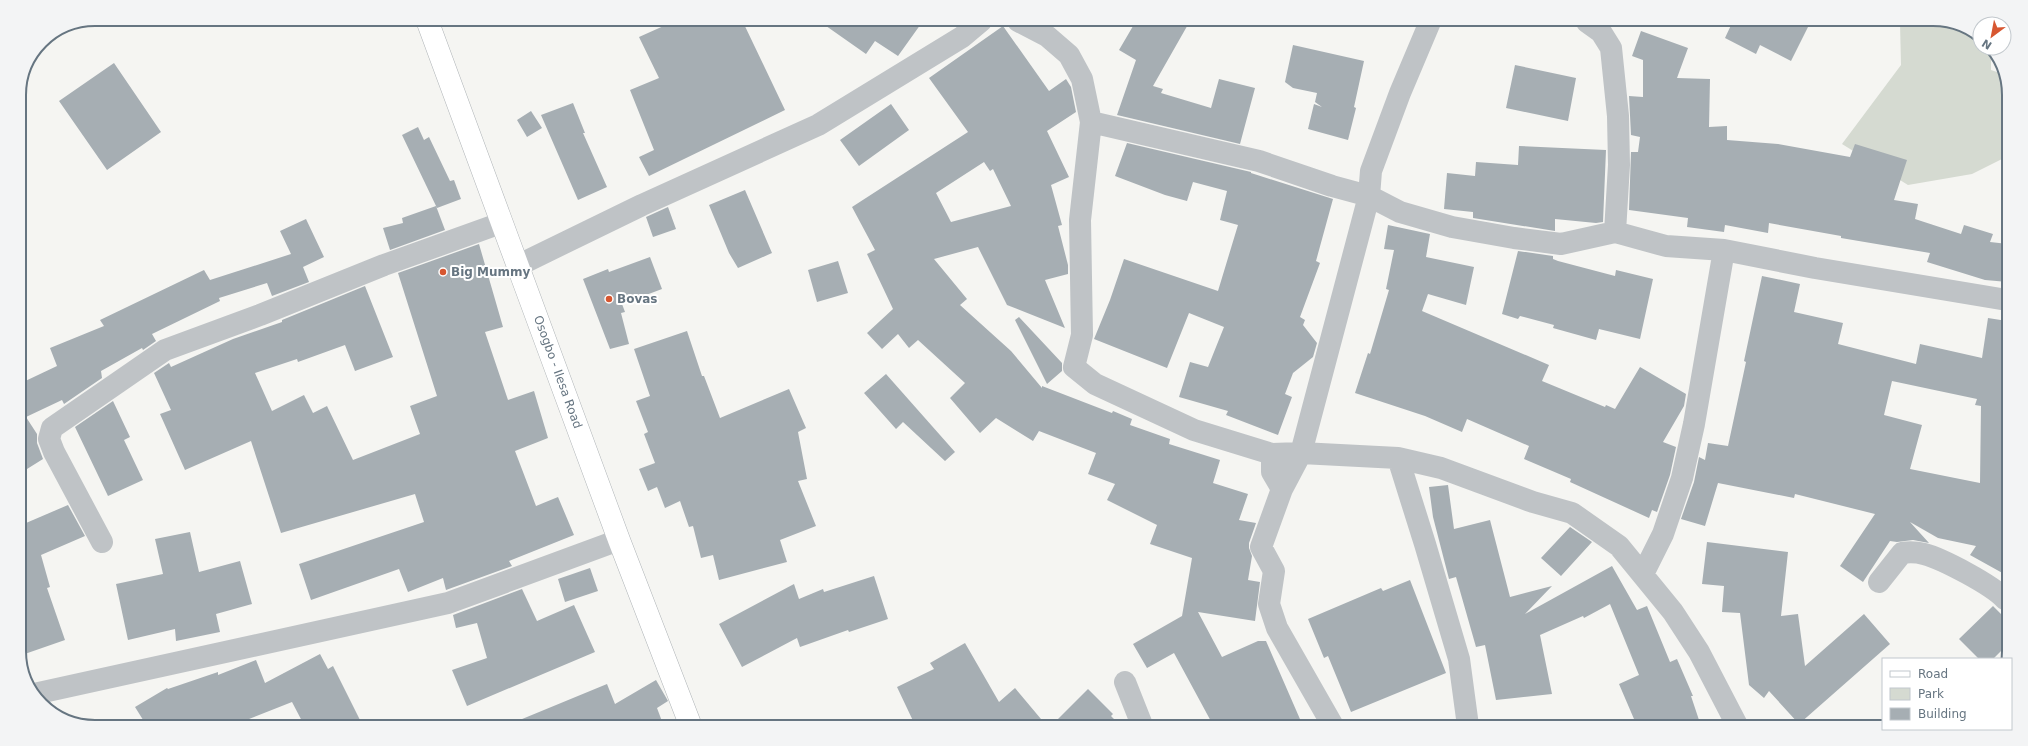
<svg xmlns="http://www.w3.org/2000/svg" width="2028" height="746" viewBox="0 0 2028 746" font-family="'DejaVu Sans',sans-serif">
	<rect width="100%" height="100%" fill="#f5f5f2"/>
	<!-- green -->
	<path fill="#d5dad1" d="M 1900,23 L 1957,23 L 1980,39 L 1980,48 L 1991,48 L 1991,70 L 2003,74 L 2009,90 L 2008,156 L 1972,174 L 1908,185 L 1842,144 L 1901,65 Z"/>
	<!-- building -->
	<path fill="#a6aeb3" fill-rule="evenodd" d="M 677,20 L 742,20 L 785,110 L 649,176 L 639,157 L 654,150 L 630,90 L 659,78 L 639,37 Z
		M 819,21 L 923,21 L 898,56 L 875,41 L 866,54 Z
		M 1136,21 L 1190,21 L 1153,86 L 1163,89 L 1161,93 L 1211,108 L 1219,79 L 1255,88 L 1240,144 L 1117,115 L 1136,60 L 1119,50 Z
		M 1732,23 L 1810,23 L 1791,61 L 1760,45 L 1756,54 L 1725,38 Z
		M 1003,26 L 1049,91 L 1066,79 L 1071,87 L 1076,112 L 1047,131 L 1069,177 L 1051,185 L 1062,225 L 1058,226 L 1068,265 L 1068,274 L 1045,280 L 1065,328 L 1007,305 L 978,247 L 934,259 L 967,299 L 960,305 L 1011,351 L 1042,388 L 1042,386 L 1112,413 L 1113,411 L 1132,419 L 1130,425 L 1170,439 L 1169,444 L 1220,460 L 1213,483 L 1248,494 L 1239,520 L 1256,523 L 1249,543 L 1249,548 L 1252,556 L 1248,580 L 1260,582 L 1255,621 L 1198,612 L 1222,657 L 1258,641 L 1266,641 L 1303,726 L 1213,725 L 1174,653 L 1147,668 L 1133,644 L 1182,616 L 1192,558 L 1150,544 L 1157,525 L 1107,500 L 1115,484 L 1088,474 L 1096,453 L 1039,431 L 1033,441 L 996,418 L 980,433 L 950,398 L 965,383 L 918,340 L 909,348 L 898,334 L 882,349 L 867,333 L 893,309 L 867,254 L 875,250 L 852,207 L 968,132 L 929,78 ZM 984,162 L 990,171 L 993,169 L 1011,206 L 951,222 L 936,193 Z
		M 1641,31 L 1688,48 L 1677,78 L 1710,79 L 1709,127 L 1727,126 L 1727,140 L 1778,144 L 1850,157 L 1855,144 L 1907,160 L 1894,200 L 1918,204 L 1915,219 L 1961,234 L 1964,225 L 1993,234 L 1990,242 L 2008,244 L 2008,282 L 1985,280 L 1927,262 L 1930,253 L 1841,238 L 1841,236 L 1769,223 L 1768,233 L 1725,225 L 1724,232 L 1687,227 L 1688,218 L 1629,210 L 1631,152 L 1638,152 L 1640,137 L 1631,135 L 1629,96 L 1643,97 L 1643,60 L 1632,56 Z
		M 1293,45 L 1364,61 L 1354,107 L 1356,108 L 1348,140 L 1308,129 L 1314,104 L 1322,107 L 1315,102 L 1317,93 L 1293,88 L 1285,82 Z
		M 114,63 L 161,132 L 107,170 L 59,101 Z
		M 1515,65 L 1576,78 L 1568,121 L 1506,108 Z
		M 573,103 L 585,133 L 583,133 L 607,187 L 578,200 L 541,115 Z
		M 891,104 L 909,130 L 859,166 L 840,140 Z
		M 531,111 L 542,128 L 527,137 L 517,120 Z
		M 418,127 L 424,140 L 429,137 L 450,181 L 454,180 L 461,199 L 437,208 L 402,135 Z
		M 1127,143 L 1251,172 L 1251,173 L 1333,199 L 1316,261 L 1320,263 L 1300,317 L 1305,320 L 1303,325 L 1317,343 L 1313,357 L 1293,373 L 1285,394 L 1292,397 L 1278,435 L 1226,415 L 1228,411 L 1179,397 L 1190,362 L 1208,367 L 1224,327 L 1189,313 L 1167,368 L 1094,339 L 1110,300 L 1124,259 L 1218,291 L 1238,225 L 1220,220 L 1227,191 L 1193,182 L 1187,201 L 1165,195 L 1115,176 Z
		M 1519,146 L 1606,150 L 1603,222 L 1596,223 L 1555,219 L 1555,231 L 1473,218 L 1473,212 L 1444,209 L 1447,173 L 1475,176 L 1476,162 L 1518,165 Z
		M 745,190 L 772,253 L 738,268 L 729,253 L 709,205 Z
		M 436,206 L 445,230 L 390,250 L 383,228 L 403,223 L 402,218 Z
		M 668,207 L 676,229 L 653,237 L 646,217 Z
		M 306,219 L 324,257 L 303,267 L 309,282 L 272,296 L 267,283 L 219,298 L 220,301 L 152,334 L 156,341 L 143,350 L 142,348 L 101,371 L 102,378 L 64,404 L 62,400 L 26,417 L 37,434 L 37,443 L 43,459 L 19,474 L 19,384 L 57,366 L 50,348 L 104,326 L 100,320 L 204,270 L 210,280 L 291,254 L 280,231 Z
		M 1388,225 L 1430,234 L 1426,257 L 1474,267 L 1466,305 L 1428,294 L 1422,311 L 1549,365 L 1542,381 L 1605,407 L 1606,405 L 1615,409 L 1640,367 L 1686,394 L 1684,406 L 1663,442 L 1676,447 L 1670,475 L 1657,512 L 1652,510 L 1649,518 L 1570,482 L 1571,479 L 1524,459 L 1529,446 L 1467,419 L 1462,432 L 1425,416 L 1355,393 L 1368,353 L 1370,354 L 1389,290 L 1386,289 L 1394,250 L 1384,249 Z
		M 479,244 L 503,327 L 485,332 L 508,400 L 534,391 L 548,438 L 515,451 L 536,506 L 558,497 L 574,535 L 509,561 L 512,566 L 446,590 L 443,578 L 408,592 L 399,569 L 311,600 L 299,564 L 424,522 L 415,494 L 281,533 L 251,441 L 185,470 L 160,414 L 171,410 L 154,373 L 169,363 L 171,367 L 233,339 L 282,322 L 282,320 L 365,286 L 393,357 L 355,371 L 345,345 L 298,362 L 297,359 L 255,373 L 272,411 L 304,395 L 313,413 L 327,406 L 353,460 L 420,434 L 410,406 L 437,396 L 398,273 Z
		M 1518,251 L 1553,256 L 1553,259 L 1558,261 L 1615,276 L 1616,270 L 1653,279 L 1640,339 L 1599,329 L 1596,340 L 1553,328 L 1554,325 L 1520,316 L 1518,319 L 1502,314 Z
		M 650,257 L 662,289 L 622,304 L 625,312 L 621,313 L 629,344 L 610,349 L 583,279 L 608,269 L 609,272 Z
		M 838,261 L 848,293 L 817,302 L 808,270 Z
		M 1762,276 L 1800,284 L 1794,312 L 1843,323 L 1838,344 L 1916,364 L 1920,344 L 1982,358 L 1988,318 L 2007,321 L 2006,575 L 1970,555 L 1976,546 L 1938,538 L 1910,522 L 1929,543 L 1913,540 L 1897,542 L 1890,541 L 1863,582 L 1840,566 L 1875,514 L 1795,494 L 1794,498 L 1718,483 L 1705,526 L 1681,519 L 1694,482 L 1699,457 L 1705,460 L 1708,443 L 1728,446 L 1746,362 L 1744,361 ZM 1892,381 L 1977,399 L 1975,405 L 1981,406 L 1980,483 L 1910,469 L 1922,425 L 1884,415 Z
		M 1019,317 L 1062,363 L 1062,371 L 1047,384 L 1015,320 Z
		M 687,331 L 702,376 L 704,376 L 720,418 L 789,389 L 806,428 L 798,432 L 807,479 L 798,481 L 816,526 L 780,540 L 787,562 L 719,580 L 713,555 L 701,558 L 693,526 L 689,527 L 680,501 L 665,508 L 657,487 L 648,491 L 639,469 L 655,463 L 644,434 L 648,432 L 636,401 L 650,396 L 634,349 Z
		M 886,374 L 955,452 L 945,461 L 903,422 L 896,429 L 864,393 Z
		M 113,401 L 130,437 L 124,440 L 143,480 L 108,496 L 75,427 Z
		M 1448,485 L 1454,529 L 1490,520 L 1510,597 L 1552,586 L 1525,614 L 1612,566 L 1637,610 L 1647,606 L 1670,662 L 1677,659 L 1693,696 L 1691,696 L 1701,726 L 1637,726 L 1619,684 L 1639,675 L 1610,604 L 1584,618 L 1583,616 L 1540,635 L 1552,694 L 1496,700 L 1485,645 L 1476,647 L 1456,577 L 1449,579 L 1433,517 L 1429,487 Z
		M 68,505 L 85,536 L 41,555 L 50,587 L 47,588 L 65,640 L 19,656 L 19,526 Z
		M 1570,527 L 1592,542 L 1561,576 L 1541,558 Z
		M 190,532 L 199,572 L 240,561 L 252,604 L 216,614 L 220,632 L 176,641 L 175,629 L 128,640 L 116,584 L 163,574 L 155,539 Z
		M 1707,542 L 1788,552 L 1781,616 L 1798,614 L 1805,666 L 1864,614 L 1890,644 L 1799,724 L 1769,691 L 1764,698 L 1749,685 L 1740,613 L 1722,612 L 1724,586 L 1702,584 Z
		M 590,568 L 598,591 L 565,602 L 558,579 Z
		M 874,576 L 888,619 L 849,632 L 848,630 L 800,647 L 797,638 L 742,667 L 719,624 L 794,584 L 799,599 L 823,589 L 824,592 Z
		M 1410,580 L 1446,673 L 1351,712 L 1328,656 L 1324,658 L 1308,619 L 1381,588 L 1383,591 Z
		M 522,589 L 537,621 L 574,605 L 595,652 L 467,706 L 452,670 L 487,658 L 477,623 L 456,628 L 453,615 Z
		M 1993,606 L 2005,618 L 2005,647 L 1993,659 L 1979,659 L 1959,639 Z
		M 965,643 L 999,702 L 1015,688 L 1046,725 L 915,725 L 897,687 L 934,669 L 930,663 Z
		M 320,654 L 328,669 L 333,666 L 362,724 L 303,723 L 292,702 L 239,723 L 145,723 L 135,707 L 167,688 L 168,689 L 218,672 L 218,675 L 256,660 L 265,683 Z
		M 656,680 L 668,701 L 657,708 L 663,724 L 510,724 L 607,684 L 615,704 Z
		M 1088,689 L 1113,714 L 1111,716 L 1120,725 L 1052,725 Z"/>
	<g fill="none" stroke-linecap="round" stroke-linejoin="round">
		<defs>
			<path id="primary" d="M 427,20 L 619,540 L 690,724"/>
		</defs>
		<!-- primary casing -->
		<use href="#primary" stroke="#b0b5b8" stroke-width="23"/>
		<!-- minor -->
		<path stroke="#bfc3c6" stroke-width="22" d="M 1018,21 L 1047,36 L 1069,55 L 1082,79 L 1091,122 L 1080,220 L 1082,335 L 1074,367 L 1095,384 L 1194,430 L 1272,454 L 1301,453 L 1398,458 L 1441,468 L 1533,502 L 1572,513 L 1619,546 L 1673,612 L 1699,652 L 1738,727
			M 1587,22 L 1601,32 L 1611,48 L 1618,116 L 1619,165 L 1615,232
			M 1091,122 L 1259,161 L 1332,186 L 1369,196 L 1400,212 L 1452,227 L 1514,238 L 1561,244 L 1615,232 L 1666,246 L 1724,250 L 1815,268 L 2007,300
			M 519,265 L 642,205 L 818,125 L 962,37 L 981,21
			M 1272,454 L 1272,472 L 1282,489
			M 1398,458 L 1425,544 L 1459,659 L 1468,726
			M 102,542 L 54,452 L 49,439 L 52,428 L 165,350 L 260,315 L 384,265 L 501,223
			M 1643,574 L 1663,534 L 1682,478 L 1694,424 L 1724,250
			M 1879,582 L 1902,553 C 1909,552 1916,552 1924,554 C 1943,559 1992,585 2005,599
			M 1125,682 L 1142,725
			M 34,694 L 448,603 L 619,540
			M 1333,726 L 1277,628 L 1269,604 L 1274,571 L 1261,547 L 1282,489 L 1301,453 L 1369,196 L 1371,171 L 1400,93 L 1430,22"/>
		<!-- primary -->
		<use href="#primary" stroke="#fff" stroke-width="22"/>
	</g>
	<!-- markers -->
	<g fill="#d75731" stroke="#fff" stroke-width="1.5">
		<circle cx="443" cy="272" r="4"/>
		<circle cx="609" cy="299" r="4"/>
	</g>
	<g text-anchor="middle" stroke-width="4" stroke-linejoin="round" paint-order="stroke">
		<!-- poi labels -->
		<g font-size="12" font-weight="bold" fill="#667581" stroke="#fff" text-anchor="start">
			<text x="451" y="276">Big Mummy</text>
			<text x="617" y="303">Bovas</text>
		</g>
		<!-- street labels -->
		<g font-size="12" fill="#667581" stroke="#fff">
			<text transform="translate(558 372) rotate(70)" y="4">Osogbo - Ilesa Road</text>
		</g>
	</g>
	<!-- crop -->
	<path d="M0 0H2028V746H0ZM95 26H1933A69 69 0 0 1 2002 95V651A69 69 0 0 1 1933 720H95A69 69 0 0 1 26 651V95A69 69 0 0 1 95 26Z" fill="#f3f4f5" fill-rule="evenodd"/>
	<path fill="none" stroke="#667581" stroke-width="2" d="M95 26H1933A69 69 0 0 1 2002 95V651A69 69 0 0 1 1933 720H95A69 69 0 0 1 26 651V95A69 69 0 0 1 95 26Z"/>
	<!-- legend -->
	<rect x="1882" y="658" width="130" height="72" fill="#ffffff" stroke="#c2c8cd"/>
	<rect x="1890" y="671" width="20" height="6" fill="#ffffff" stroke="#c2c8cd"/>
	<text x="1918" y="678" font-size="12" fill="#667581">Road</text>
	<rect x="1890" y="688" width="20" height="12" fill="#d5dad1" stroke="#c2c8cd"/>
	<text x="1918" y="698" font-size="12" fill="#667581">Park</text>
	<rect x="1890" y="708" width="20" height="12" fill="#a6aeb3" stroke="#c2c8cd"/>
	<text x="1918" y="718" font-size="12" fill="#667581">Building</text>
	<!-- north arrow -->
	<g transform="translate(1992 36) rotate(212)"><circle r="19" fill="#ffffff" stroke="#c2c8cd"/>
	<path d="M0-3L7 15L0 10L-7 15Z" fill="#d75731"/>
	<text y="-6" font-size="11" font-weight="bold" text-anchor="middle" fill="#667581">N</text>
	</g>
</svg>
